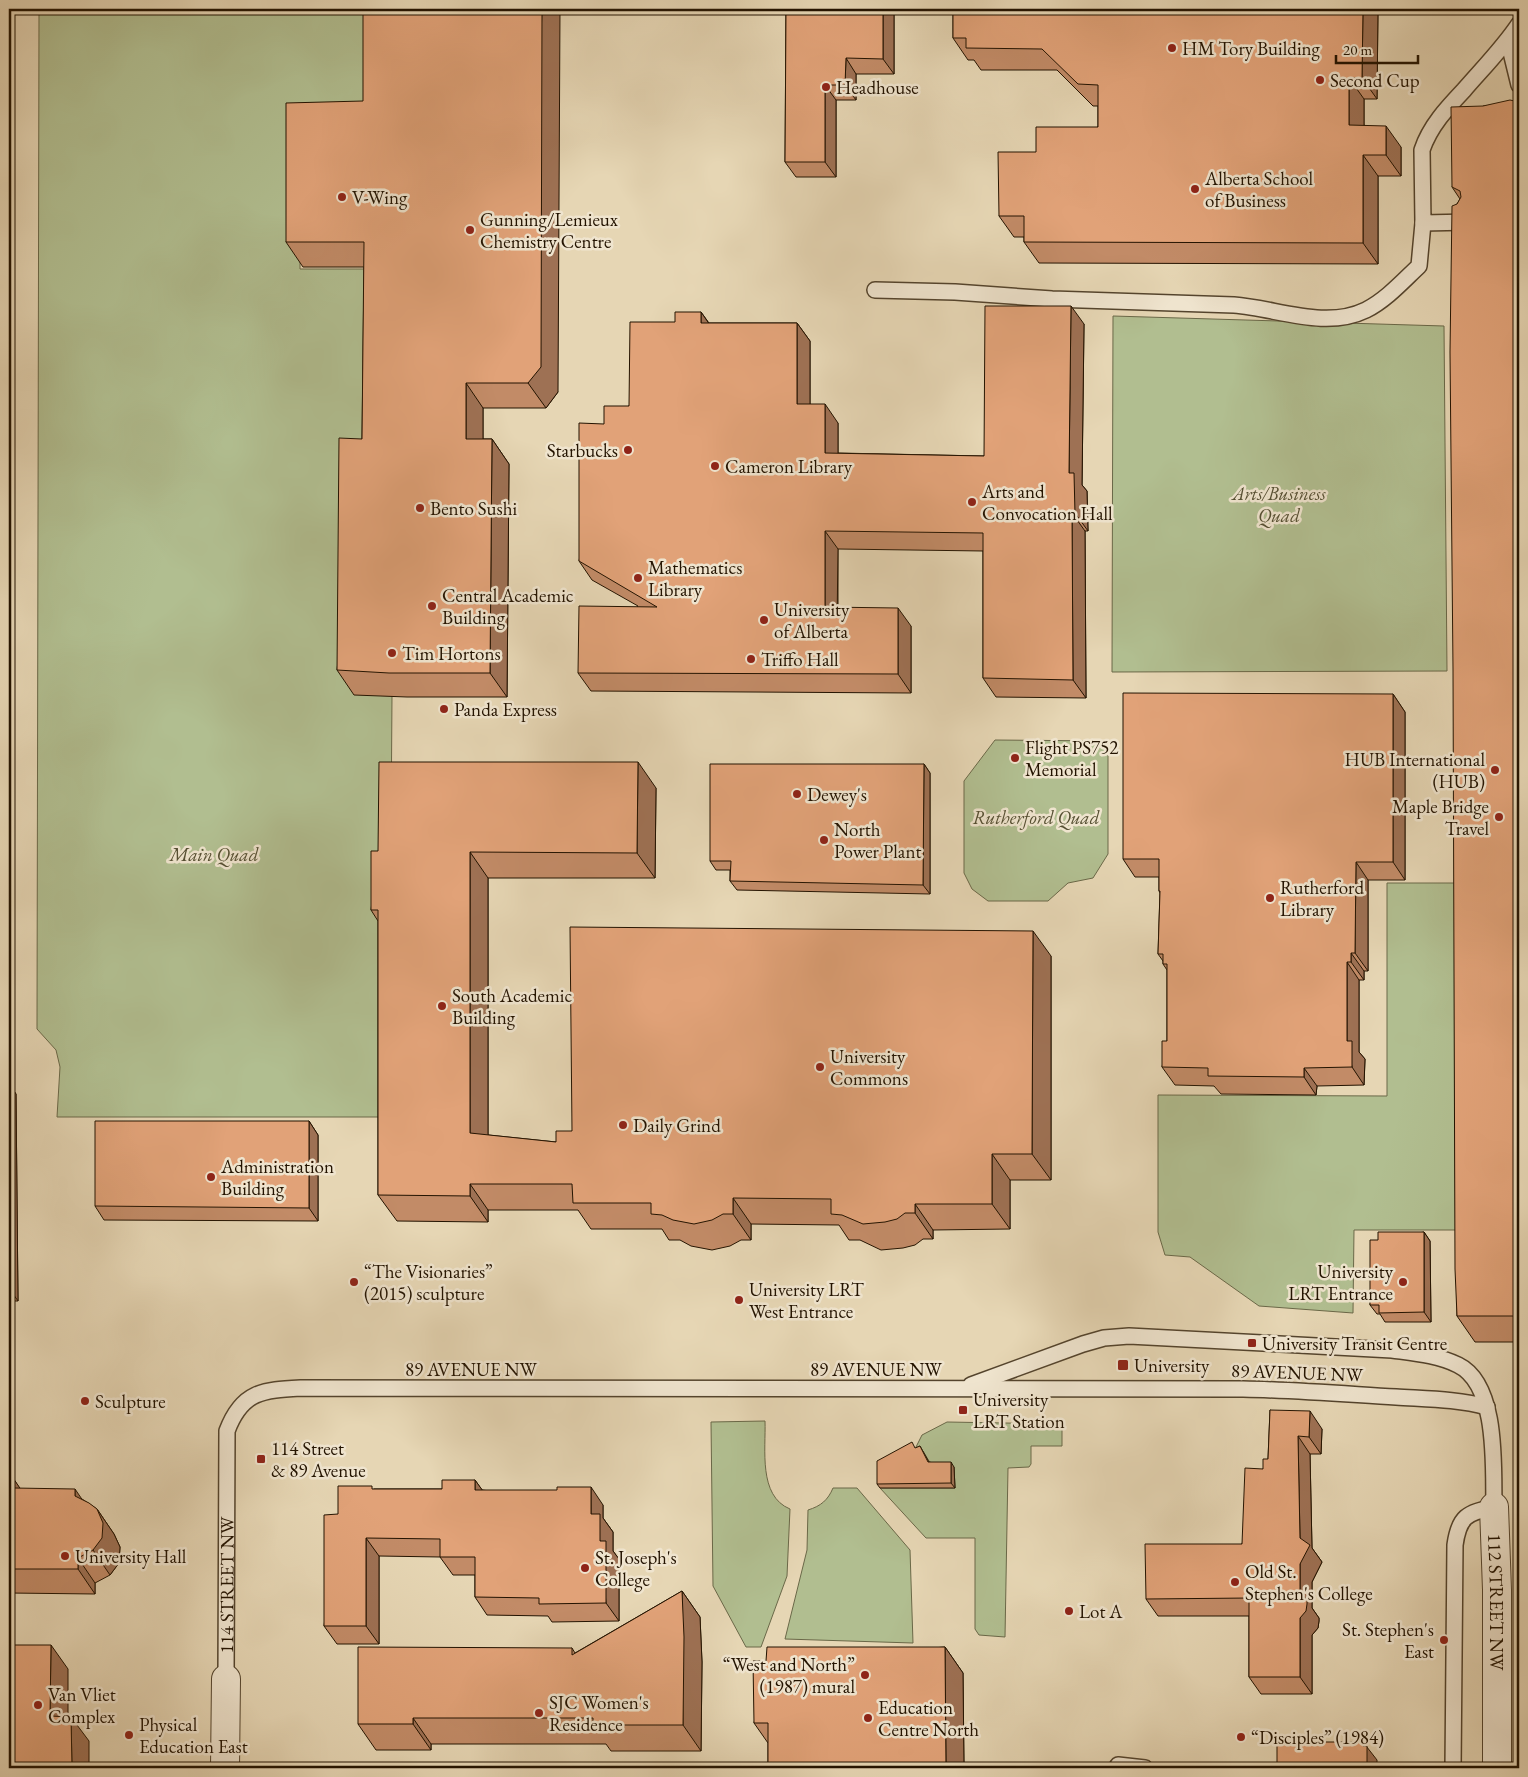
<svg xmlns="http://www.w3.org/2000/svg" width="1528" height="1777" viewBox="0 0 1528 1777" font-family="'EB Garamond',serif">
	<rect width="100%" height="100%" fill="#e6d6b4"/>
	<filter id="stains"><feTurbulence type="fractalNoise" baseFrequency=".004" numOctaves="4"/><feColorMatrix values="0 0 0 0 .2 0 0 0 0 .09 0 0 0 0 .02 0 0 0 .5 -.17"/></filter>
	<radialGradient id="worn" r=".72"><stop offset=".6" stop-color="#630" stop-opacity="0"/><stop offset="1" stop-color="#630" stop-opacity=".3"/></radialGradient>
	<!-- green -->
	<path fill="#b1be90" stroke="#6a6848" d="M 39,9 L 379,9 L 380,120 L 300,120 L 300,269 L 380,269 L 392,695 L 389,1117 L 57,1117 L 60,1067 L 56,1050 L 37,1029 Z
		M 1113,316 L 1444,326 L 1447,671 L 1112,672 Z
		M 995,740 L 1108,741 L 1108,854 L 1093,878 L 1068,883 L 1048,901 L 988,901 L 972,889 L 964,873 L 964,781 Z
		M 1387,883 L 1459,883 L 1461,1230 L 1354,1230 L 1353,1313 L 1259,1306 L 1190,1257 L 1165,1255 L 1158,1232 L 1158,1095 L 1387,1096 Z
		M 765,1421 C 766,1449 758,1496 790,1509 L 787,1576 L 761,1647 L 746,1647 L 713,1586 L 711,1422 Z
		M 947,1422 L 1062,1424 L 1062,1446 L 1031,1446 L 1031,1464 L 1029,1467 L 1008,1468 L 1005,1637 L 979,1635 L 975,1629 L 975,1538 L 926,1538 L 880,1488 L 955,1488 L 927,1466 L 929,1461 L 923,1451 L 919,1453 L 916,1447 L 922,1435 Z
		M 833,1488 L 857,1488 L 910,1550 L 913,1643 L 785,1639 L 807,1550 L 808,1510 C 821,1506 828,1500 833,1488 Z"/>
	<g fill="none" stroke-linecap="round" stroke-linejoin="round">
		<defs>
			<g id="lane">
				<path d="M 1508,40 L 1519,85"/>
				<path d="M 1470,222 L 1423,223 L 1422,150 C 1430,126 1447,108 1464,90 C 1483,68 1503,48 1519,24"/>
				<path d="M 875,290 L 955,292 L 1052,299 L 1234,305 C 1276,308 1325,330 1366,310 C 1386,300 1403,281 1419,266 L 1423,223"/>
				<path d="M 971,1385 L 1083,1344 L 1104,1338 L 1129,1336 L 1392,1350 C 1414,1353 1438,1355 1458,1365 C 1499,1385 1493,1470 1494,1507 C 1467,1513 1459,1516 1455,1545 L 1453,1768"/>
				<path id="s1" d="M 226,1679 L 227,1431 C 242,1391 263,1390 301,1388 L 1243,1389 C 1294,1390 1345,1394 1396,1397 C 1427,1399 1458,1399 1487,1407"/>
				<path d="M 1118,1765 L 1145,1768"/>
			</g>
			<g id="street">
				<path id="s2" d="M 1494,1507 L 1497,1590 L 1497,1768"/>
				<path d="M 225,1768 L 226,1679"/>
			</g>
		</defs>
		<!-- lane casing -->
		<use href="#lane" stroke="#54442d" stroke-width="18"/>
		<!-- street casing -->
		<use href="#street" stroke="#54442d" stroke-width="30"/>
		<!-- lane -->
		<use href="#lane" stroke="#efe4ce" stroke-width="15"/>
		<!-- street -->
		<use href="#street" stroke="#efe4ce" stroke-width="28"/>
	</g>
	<!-- wall -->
	<path fill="#c28b67" stroke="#231300" d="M 786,9 L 894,9 L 894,74 L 856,74 L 856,100 L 836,100 L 836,177 L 796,177 L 785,162 Z
		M 953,9 L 1378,9 L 1377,99 L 1364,99 L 1364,125 L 1401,147 L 1401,176 L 1378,176 L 1378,264 L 1039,263 L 1024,242 L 1024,237 L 1014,237 L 999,216 L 1036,152 L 1098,127 L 1098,106 L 1093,106 L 1057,70 L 981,70 L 974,60 L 968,60 L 953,38 Z
		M 363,101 L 558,392 L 546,408 L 483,408 L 483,439 L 492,439 L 509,464 L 507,697 L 407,697 L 354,695 L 337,670 L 362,439 L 364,267 L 303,267 L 286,242 Z
		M 1519,102 L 1519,1342 L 1475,1342 L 1457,1316 L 1457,204 L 1460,199 L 1452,187 L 1483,106 Z
		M 701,312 L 709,323 L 797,323 L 810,341 L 810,404 L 838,423 L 838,453 L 984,456 L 1084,324 L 1082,485 L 1087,491 L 1088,531 L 1085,531 L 1086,698 L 996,697 L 983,678 L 983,551 L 838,549 L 838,608 L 911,626 L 911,693 L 591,691 L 578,673 L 638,606 L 592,580 L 579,561 L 604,424 L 629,406 L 675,322 Z
		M 1393,694 L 1405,712 L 1405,880 L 1368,880 L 1368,971 L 1364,971 L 1364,980 L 1359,980 L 1359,1052 L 1365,1059 L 1364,1085 L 1317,1086 L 1316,1095 L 1221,1094 L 1214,1086 L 1175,1085 L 1162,1067 L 1167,1041 L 1167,970 L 1163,964 L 1163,961 L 1158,954 L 1160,893 L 1159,891 L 1159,877 L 1135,877 L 1123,859 Z
		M 924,764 L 930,773 L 930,894 L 737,890 L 730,881 L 730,870 L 716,870 L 710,861 Z
		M 656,788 L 655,878 L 488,878 L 488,1135 L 556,1142 L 572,1131 L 1051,956 L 1051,1180 L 1010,1180 L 1010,1229 L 933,1230 L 933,1239 L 923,1239 L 915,1245 L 903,1248 L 881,1250 L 860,1240 L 849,1240 L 839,1225 L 751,1224 L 751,1240 L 741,1240 L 730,1246 L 712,1250 L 691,1246 L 680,1240 L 669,1240 L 662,1229 L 591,1229 L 578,1210 L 488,1210 L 488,1222 L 397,1221 L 378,1195 L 378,921 L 371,910 L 378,851 Z
		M 9,1084 L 16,1094 L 18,1301 L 9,1301 Z
		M 309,1121 L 318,1135 L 318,1221 L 104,1220 L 95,1206 Z
		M 1424,1232 L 1430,1241 L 1431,1322 L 1385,1322 L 1380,1314 L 1377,1314 L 1370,1305 L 1378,1240 Z
		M 1270,1410 L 1322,1429 L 1321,1454 L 1310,1454 L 1312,1548 L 1322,1562 L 1312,1582 L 1312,1608 L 1319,1618 L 1319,1621 L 1318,1628 L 1312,1635 L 1312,1694 L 1261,1694 L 1249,1677 L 1249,1616 L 1158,1616 L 1146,1599 L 1242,1544 L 1263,1469 L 1268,1459 Z
		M 920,1446 L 929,1462 L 954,1467 L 955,1488 L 880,1488 L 877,1484 L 916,1448 Z
		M 9,1472 L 20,1489 L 82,1499 L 97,1509 L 114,1534 L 120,1547 L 119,1563 L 110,1575 L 95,1583 L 95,1594 L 9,1593 Z
		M 475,1480 L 482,1490 L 603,1505 L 603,1518 L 613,1532 L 613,1551 L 619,1559 L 619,1621 L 552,1622 L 548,1616 L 487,1615 L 475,1597 L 475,1575 L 453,1575 L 440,1557 L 379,1556 L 379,1644 L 337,1644 L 324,1626 L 338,1514 L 374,1489 L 442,1489 Z
		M 682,1591 L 700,1617 L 702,1662 L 701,1751 L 611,1751 L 606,1744 L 431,1744 L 431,1750 L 376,1750 L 358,1724 L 572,1648 L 575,1653 Z
		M 945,1647 L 963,1673 L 964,1768 L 768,1768 L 768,1743 L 754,1723 L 766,1661 Z"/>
	<!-- shaded-wall -->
	<path fill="#9e7154" stroke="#231300" d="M 542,9 L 560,9 L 558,392 L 546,408 L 528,383 Z
		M 883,9 L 894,9 L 894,74 L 883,59 Z
		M 1363,9 L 1378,9 L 1377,99 L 1362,78 Z
		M 846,58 L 856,74 L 856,100 L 845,85 Z
		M 1349,78 L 1364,99 L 1364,146 L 1349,125 Z
		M 825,85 L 836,100 L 836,177 L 825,162 Z
		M 1386,126 L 1401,147 L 1401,176 L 1386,155 Z
		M 1363,155 L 1378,176 L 1378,264 L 1363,243 Z
		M 1071,306 L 1084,324 L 1082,485 L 1087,491 L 1088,531 L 1075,513 L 1069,473 Z
		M 701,312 L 714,331 L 701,323 Z
		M 797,323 L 810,341 L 810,423 L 797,404 Z
		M 466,383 L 483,408 L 483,464 L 466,439 Z
		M 825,404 L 838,423 L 838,472 L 825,453 Z
		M 492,439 L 509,464 L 507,697 L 490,673 Z
		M 1072,513 L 1085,531 L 1086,698 L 1073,680 Z
		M 825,531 L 838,549 L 837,626 L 825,607 Z
		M 898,608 L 911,626 L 911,693 L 898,674 Z
		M 1393,694 L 1405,712 L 1405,880 L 1393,862 Z
		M 638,762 L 656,788 L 655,878 L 637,853 Z
		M 924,764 L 930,773 L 930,894 L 923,885 Z
		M 470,852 L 488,878 L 488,1159 L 470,1133 Z
		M 1356,862 L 1368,880 L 1368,971 L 1355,953 Z
		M 1033,931 L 1051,956 L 1051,1180 L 1032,1154 Z
		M 1351,953 L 1364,971 L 1364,980 L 1351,962 Z
		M 1347,962 L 1359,980 L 1359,1052 L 1365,1059 L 1364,1085 L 1352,1067 L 1347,1041 Z
		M 1304,1068 L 1317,1086 L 1316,1095 L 1304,1077 Z
		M 9,1084 L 16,1094 L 18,1301 L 11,1291 Z
		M 309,1121 L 318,1135 L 318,1221 L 309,1208 Z
		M 992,1154 L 1010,1180 L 1010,1229 L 992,1204 Z
		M 470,1184 L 488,1210 L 488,1222 L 470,1196 Z
		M 733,1198 L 751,1224 L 751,1240 L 733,1214 Z
		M 915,1204 L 933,1230 L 933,1239 L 915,1213 Z
		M 1424,1232 L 1430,1241 L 1431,1322 L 1424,1312 Z
		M 1310,1411 L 1322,1429 L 1321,1454 L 1309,1437 Z
		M 1298,1436 L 1310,1454 L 1312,1548 L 1322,1562 L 1312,1582 L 1312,1608 L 1319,1618 L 1319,1621 L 1318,1628 L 1312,1635 L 1312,1694 L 1300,1677 L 1300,1538 Z
		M 951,1462 L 954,1467 L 955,1488 L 951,1483 Z
		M 9,1472 L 24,1494 L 9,1486 Z
		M 475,1480 L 488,1498 L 475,1490 Z
		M 591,1487 L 603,1505 L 603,1518 L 613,1532 L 613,1551 L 619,1559 L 619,1621 L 606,1603 L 600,1541 L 591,1514 Z
		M 75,1489 L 92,1514 L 75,1496 Z
		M 97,1509 L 114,1534 L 120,1547 L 119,1563 L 110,1575 L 93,1550 Z
		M 366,1538 L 379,1556 L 379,1644 L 366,1626 Z
		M 78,1558 L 95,1583 L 95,1594 L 78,1569 Z
		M 682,1591 L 700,1617 L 702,1662 L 701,1751 L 683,1725 Z
		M 51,1645 L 68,1669 L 68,1741 L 50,1716 Z
		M 945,1647 L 963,1673 L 964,1768 L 946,1768 Z
		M 71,1717 L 89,1741 L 89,1768 L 72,1768 Z
		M 413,1718 L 431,1744 L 431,1750 L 413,1724 Z
		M 1363,1742 L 1377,1760 L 1377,1768 L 1367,1768 L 1363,1746 Z"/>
	<!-- building -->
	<path fill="#e1a278" stroke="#231300" d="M 363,9 L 542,9 L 541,367 L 528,383 L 466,383 L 466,439 L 492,439 L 490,673 L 389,673 L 337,670 L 339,438 L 362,439 L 364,242 L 286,242 L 286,103 L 363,101 Z
		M 786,9 L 883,9 L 883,59 L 846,58 L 845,85 L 825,85 L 825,162 L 785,162 Z
		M 953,9 L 1363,9 L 1362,78 L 1349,78 L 1349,125 L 1386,126 L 1386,155 L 1363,155 L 1363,243 L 1024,242 L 1024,216 L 999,216 L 998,152 L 1036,152 L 1036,127 L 1098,127 L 1098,85 L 1078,84 L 1042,49 L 966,48 L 966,38 L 953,38 Z
		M 1510,100 L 1519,102 L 1519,1316 L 1457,1316 L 1455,1269 L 1453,669 L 1450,352 L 1452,206 L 1457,204 L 1461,197 L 1460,191 L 1452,187 L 1451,107 L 1483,106 Z
		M 985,306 L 1071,306 L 1069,473 L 1074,473 L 1075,513 L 1072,513 L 1073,680 L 983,678 L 983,533 L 825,531 L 825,607 L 898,608 L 898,674 L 578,673 L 579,606 L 657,607 L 579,561 L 579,423 L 604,424 L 604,406 L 629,406 L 630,322 L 675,322 L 675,312 L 701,312 L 701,323 L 797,323 L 797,404 L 825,404 L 825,453 L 984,456 Z
		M 1123,693 L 1393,694 L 1393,862 L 1356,862 L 1355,953 L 1351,953 L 1351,962 L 1347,962 L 1347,1041 L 1352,1041 L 1352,1067 L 1304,1068 L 1304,1077 L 1208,1076 L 1208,1068 L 1162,1067 L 1162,1041 L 1167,1041 L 1167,964 L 1163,964 L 1163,954 L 1158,954 L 1160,891 L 1159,891 L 1159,859 L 1123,859 Z
		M 379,762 L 638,762 L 637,853 L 470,852 L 470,1133 L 556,1142 L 556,1131 L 572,1131 L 570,927 L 1033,931 L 1032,1154 L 992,1154 L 992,1204 L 915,1204 L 915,1213 L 905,1213 L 897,1219 L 885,1222 L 863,1224 L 842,1215 L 831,1214 L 831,1199 L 733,1198 L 733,1214 L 723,1214 L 712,1220 L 694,1224 L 673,1220 L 662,1215 L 651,1214 L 651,1203 L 573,1203 L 572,1184 L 470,1184 L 470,1196 L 378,1195 L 378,910 L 371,910 L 371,851 L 378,851 Z
		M 710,764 L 924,764 L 923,885 L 730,881 L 731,861 L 710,861 Z
		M 9,1106 L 11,1291 L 9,1291 Z
		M 95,1121 L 309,1121 L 309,1208 L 95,1206 Z
		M 1378,1232 L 1424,1232 L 1424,1312 L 1379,1313 L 1379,1305 L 1370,1305 L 1370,1240 L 1378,1240 Z
		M 1270,1410 L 1310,1411 L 1309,1437 L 1298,1436 L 1300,1538 L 1310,1545 L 1300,1564 L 1300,1592 L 1307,1600 L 1307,1604 L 1306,1611 L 1300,1618 L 1300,1677 L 1249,1677 L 1249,1598 L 1146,1599 L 1145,1544 L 1242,1544 L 1245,1468 L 1263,1469 L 1263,1459 L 1268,1459 Z
		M 912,1442 L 915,1448 L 920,1446 L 928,1462 L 951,1462 L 951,1483 L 877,1484 L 877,1461 Z
		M 442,1480 L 475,1480 L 475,1490 L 557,1490 L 557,1487 L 591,1487 L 591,1514 L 600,1514 L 600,1541 L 606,1541 L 606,1603 L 539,1604 L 539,1598 L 475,1597 L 475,1557 L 440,1557 L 440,1539 L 366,1538 L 366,1626 L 324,1626 L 324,1515 L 338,1514 L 338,1486 L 372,1486 L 372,1489 L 442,1489 Z
		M 9,1484 L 14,1484 L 14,1488 L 75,1489 L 75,1496 L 89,1503 L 97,1509 L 103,1523 L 102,1538 L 93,1550 L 78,1558 L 78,1569 L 9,1569 Z
		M 682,1591 L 684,1637 L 683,1725 L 593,1725 L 593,1718 L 413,1718 L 413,1724 L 358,1724 L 358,1647 L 572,1648 L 572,1655 Z
		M 9,1645 L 51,1645 L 50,1716 L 71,1717 L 72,1768 L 9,1768 Z
		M 767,1647 L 945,1647 L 946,1768 L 768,1768 L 768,1723 L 754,1723 L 753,1661 L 766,1661 Z
		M 1277,1742 L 1363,1742 L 1363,1746 L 1367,1746 L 1367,1768 L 1277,1768 Z"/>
	<!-- markers -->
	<g fill="#8f2418" stroke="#efe4ce" stroke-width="2">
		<circle cx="1172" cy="48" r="5"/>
		<circle cx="1320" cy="80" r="5"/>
		<circle cx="826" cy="87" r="5"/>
		<circle cx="1195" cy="189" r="5"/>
		<circle cx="342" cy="197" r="5"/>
		<circle cx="470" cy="230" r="5"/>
		<circle cx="628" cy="450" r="5"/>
		<circle cx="715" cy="466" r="5"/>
		<circle cx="972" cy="502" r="5"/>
		<circle cx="420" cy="508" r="5"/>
		<circle cx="638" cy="578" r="5"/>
		<circle cx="432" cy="606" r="5"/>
		<circle cx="764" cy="620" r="5"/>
		<circle cx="392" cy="653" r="5"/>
		<circle cx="751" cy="659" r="5"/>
		<circle cx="444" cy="709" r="5"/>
		<circle cx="1015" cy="758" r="5"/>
		<circle cx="1495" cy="770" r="5"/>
		<circle cx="797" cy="794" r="5"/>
		<circle cx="1499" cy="817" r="5"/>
		<circle cx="824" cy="840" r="5"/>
		<circle cx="1270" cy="898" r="5"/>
		<circle cx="442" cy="1006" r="5"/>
		<circle cx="820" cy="1067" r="5"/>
		<circle cx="623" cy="1125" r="5"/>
		<circle cx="211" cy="1177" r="5"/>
		<circle cx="354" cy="1282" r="5"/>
		<circle cx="1403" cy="1282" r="5"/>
		<circle cx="739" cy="1300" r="5"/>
		<rect x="1247" y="1338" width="10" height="10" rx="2.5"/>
		<rect x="1117" y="1359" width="12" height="12" rx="2.5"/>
		<circle cx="85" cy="1401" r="5"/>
		<rect x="958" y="1405" width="10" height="10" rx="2.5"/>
		<rect x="256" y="1454" width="10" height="10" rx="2.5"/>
		<circle cx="65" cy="1556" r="5"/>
		<circle cx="585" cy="1568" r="5"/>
		<circle cx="1235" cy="1582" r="5"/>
		<circle cx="1069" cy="1611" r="5"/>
		<circle cx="1444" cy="1640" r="5"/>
		<circle cx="865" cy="1675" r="5"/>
		<circle cx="38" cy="1705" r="5"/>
		<circle cx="539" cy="1713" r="5"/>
		<circle cx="868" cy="1718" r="5"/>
		<circle cx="129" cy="1735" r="5"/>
		<circle cx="1241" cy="1737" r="5"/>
	</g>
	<g text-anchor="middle" stroke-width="5" stroke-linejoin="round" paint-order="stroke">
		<!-- poi labels -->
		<g font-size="19" fill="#231300" stroke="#efe4ce" text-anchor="start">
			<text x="1182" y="55">HM Tory Building</text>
			<text x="1330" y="87">Second Cup</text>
			<text x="836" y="94">Headhouse</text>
			<text x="1205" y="185">Alberta School<tspan x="1205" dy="22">of Business</tspan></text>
			<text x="352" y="204">V-Wing</text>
			<text x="480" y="226">Gunning/Lemieux<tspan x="480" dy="22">Chemistry Centre</tspan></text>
			<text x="618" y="457" text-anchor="end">Starbucks</text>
			<text x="725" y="473">Cameron Library</text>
			<text x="982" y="498">Arts and<tspan x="982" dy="22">Convocation Hall</tspan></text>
			<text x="430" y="515">Bento Sushi</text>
			<text x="648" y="574">Mathematics<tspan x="648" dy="22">Library</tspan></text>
			<text x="442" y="602">Central Academic<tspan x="442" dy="22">Building</tspan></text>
			<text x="774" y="616">University<tspan x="774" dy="22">of Alberta</tspan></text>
			<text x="402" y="660">Tim Hortons</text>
			<text x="761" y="666">Triffo Hall</text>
			<text x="454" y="716">Panda Express</text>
			<text x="1025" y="754">Flight PS752<tspan x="1025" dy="22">Memorial</tspan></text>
			<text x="1485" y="766" text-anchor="end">HUB International<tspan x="1485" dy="22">(HUB)</tspan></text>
			<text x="807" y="801">Dewey's</text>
			<text x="1489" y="813" text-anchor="end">Maple Bridge<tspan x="1489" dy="22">Travel</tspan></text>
			<text x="834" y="836">North<tspan x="834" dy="22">Power Plant</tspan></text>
			<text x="1280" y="894">Rutherford<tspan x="1280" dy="22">Library</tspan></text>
			<text x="452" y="1002">South Academic<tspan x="452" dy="22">Building</tspan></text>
			<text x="830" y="1063">University<tspan x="830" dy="22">Commons</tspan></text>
			<text x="633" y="1132">Daily Grind</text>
			<text x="221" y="1173">Administration<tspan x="221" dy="22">Building</tspan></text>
			<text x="364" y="1278">“The Visionaries”<tspan x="364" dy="22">(2015) sculpture</tspan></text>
			<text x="1393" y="1278" text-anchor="end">University<tspan x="1393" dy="22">LRT Entrance</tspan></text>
			<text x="749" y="1296">University LRT<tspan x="749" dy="22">West Entrance</tspan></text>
			<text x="1262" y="1350">University Transit Centre</text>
			<text x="1134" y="1372">University</text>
			<text x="973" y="1406">University<tspan x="973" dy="22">LRT Station</tspan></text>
			<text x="95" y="1408">Sculpture</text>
			<text x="271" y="1455">114 Street<tspan x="271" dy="22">&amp; 89 Avenue</tspan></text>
			<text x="75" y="1563">University Hall</text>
			<text x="595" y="1564">St. Joseph's<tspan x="595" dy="22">College</tspan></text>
			<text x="1245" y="1578">Old St.<tspan x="1245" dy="22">Stephen's College</tspan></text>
			<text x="1079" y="1618">Lot A</text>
			<text x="1434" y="1636" text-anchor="end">St. Stephen's<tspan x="1434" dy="22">East</tspan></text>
			<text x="855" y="1671" text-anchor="end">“West and North”<tspan x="855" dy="22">(1987) mural</tspan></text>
			<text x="48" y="1701">Van Vliet<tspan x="48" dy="22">Complex</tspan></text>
			<text x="549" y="1709">SJC Women's<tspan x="549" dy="22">Residence</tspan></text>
			<text x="878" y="1714">Education<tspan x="878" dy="22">Centre North</tspan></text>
			<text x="139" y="1731">Physical<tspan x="139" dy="22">Education East</tspan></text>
			<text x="1251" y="1744">“Disciples” (1984)</text>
		</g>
		<!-- park labels -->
		<g font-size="19" font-style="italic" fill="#554f32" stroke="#efe4ce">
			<text x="1279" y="500">Arts/Business<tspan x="1279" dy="22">Quad</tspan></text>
			<text x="1036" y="824">Rutherford Quad</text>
			<text x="214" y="861">Main Quad</text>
		</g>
		<!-- street labels -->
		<g font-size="19" fill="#231300" stroke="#efe4ce">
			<text x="471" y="1376">89 AVENUE NW</text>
			<text x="876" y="1376">89 AVENUE NW</text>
			<text transform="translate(1297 1372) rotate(2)" y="7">89 AVENUE NW</text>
			<text dy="7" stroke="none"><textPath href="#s1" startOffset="94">114 STREET NW</textPath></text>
			<text dy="7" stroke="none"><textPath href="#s2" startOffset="95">112 STREET NW</textPath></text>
		</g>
	</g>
	<!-- margin -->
	<rect width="1528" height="1777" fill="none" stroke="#e6d6b4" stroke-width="30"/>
	<rect x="10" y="10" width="1508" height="1757" fill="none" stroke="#231300" stroke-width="2.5"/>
	<rect x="15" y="15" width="1498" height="1747" fill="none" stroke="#231300"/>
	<!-- scale -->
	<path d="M1336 55v8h82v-8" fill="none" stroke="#231300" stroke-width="2.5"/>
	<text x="1343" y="55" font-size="15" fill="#231300" stroke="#efe4ce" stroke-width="4" paint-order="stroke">20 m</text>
	<rect width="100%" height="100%" filter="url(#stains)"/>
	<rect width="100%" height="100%" fill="url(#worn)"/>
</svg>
